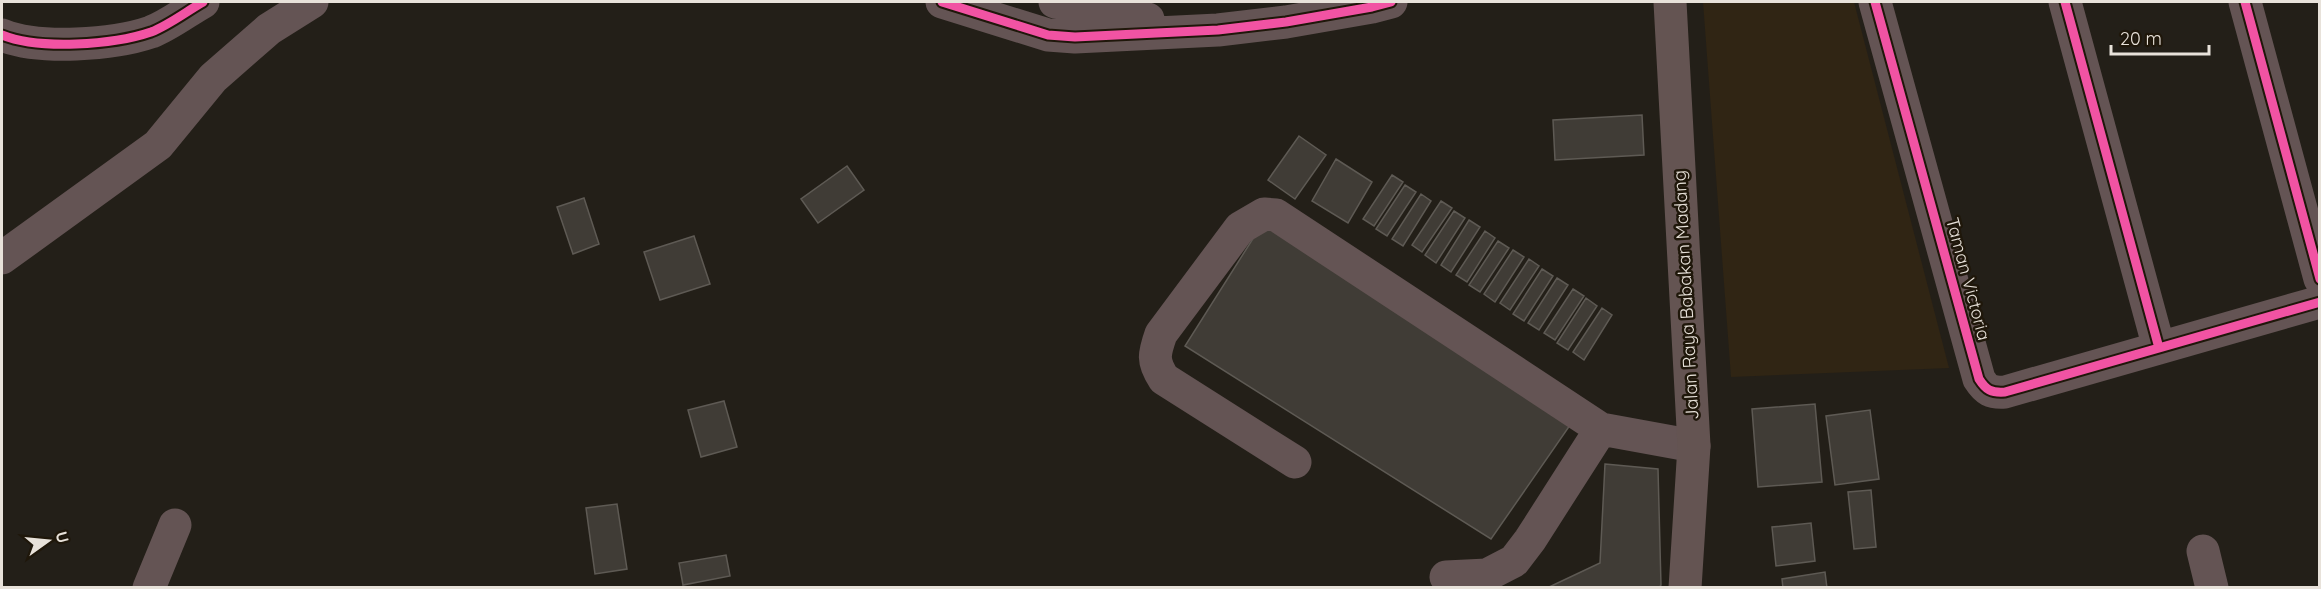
<svg xmlns="http://www.w3.org/2000/svg" width="2321" height="589" viewBox="0 0 2321 589" font-family="Quicksand,sans-serif">
	<rect width="100%" height="100%" fill="#231f18"/>
	<!-- built -->
	<path fill="#302514" d="M 1703,2 L 1854,2 L 1949,368 L 1731,377 Z"/>
	<!-- building -->
	<path fill="#403c36" stroke="#5e5a54" stroke-width="1.5" d="M 1642,115 L 1644,155 L 1555,160 L 1553,120 Z
		M 1299,136 L 1326,155 L 1295,199 L 1268,180 Z
		M 1336,159 L 1372,182 L 1348,223 L 1312,201 Z
		M 847,166 L 864,190 L 818,223 L 801,199 Z
		M 1392,175 L 1403,182 L 1374,226 L 1363,219 Z
		M 1405,185 L 1416,192 L 1387,236 L 1376,229 Z
		M 1421,194 L 1431,201 L 1403,246 L 1392,239 Z
		M 584,198 L 599,244 L 573,254 L 557,207 Z
		M 1441,201 L 1452,208 L 1422,252 L 1412,245 Z
		M 1454,211 L 1465,218 L 1436,263 L 1425,255 Z
		M 1266,218 L 1575,418 L 1491,539 L 1185,346 Z
		M 1469,220 L 1480,227 L 1451,272 L 1441,265 Z
		M 1485,231 L 1495,238 L 1467,282 L 1456,275 Z
		M 694,236 L 710,284 L 660,300 L 644,252 Z
		M 1498,241 L 1509,248 L 1480,292 L 1469,285 Z
		M 1513,250 L 1524,257 L 1495,302 L 1484,294 Z
		M 1529,259 L 1539,266 L 1510,310 L 1500,303 Z
		M 1542,269 L 1553,276 L 1524,321 L 1513,314 Z
		M 1557,278 L 1568,285 L 1539,330 L 1528,323 Z
		M 1573,289 L 1584,296 L 1555,340 L 1544,333 Z
		M 1586,298 L 1597,306 L 1568,350 L 1557,343 Z
		M 1602,308 L 1612,315 L 1584,360 L 1573,352 Z
		M 724,401 L 737,447 L 701,457 L 688,410 Z
		M 1815,404 L 1822,482 L 1758,487 L 1752,409 Z
		M 1870,410 L 1879,479 L 1835,485 L 1826,416 Z
		M 1605,464 L 1658,469 L 1661,585 L 1659,588 L 1547,588 L 1600,563 Z
		M 1871,490 L 1876,547 L 1854,549 L 1848,492 Z
		M 617,504 L 627,569 L 595,574 L 586,508 Z
		M 1811,523 L 1815,561 L 1776,566 L 1772,527 Z
		M 726,555 L 730,576 L 683,585 L 679,563 Z
		M 1825,572 L 1827,588 L 1783,588 L 1782,579 Z"/>
	<g fill="none" stroke-linecap="round" stroke-linejoin="round">
		<!-- minor -->
		<path stroke="#645454" stroke-width="33" d="M 942,2 L 1048,35 L 1075,37 L 1218,30 L 1286,22 L 1372,7 L 1391,2
			M 1055,2 L 1148,19
			M 1875,2 L 1979,379 C 1986,390 1991,393 2005,392 L 2320,302
			M 2065,2 L 2159,348
			M 2245,2 L 2320,279
			M 2,35 C 39,50 113,45 151,32 C 169,25 187,11 203,2
			M 2,258 L 158,145 L 213,78 L 269,29 L 312,2
			M 1295,462 L 1164,379 C 1152,361 1154,354 1161,334 L 1240,228 L 1264,214 L 1276,215 L 1601,429 L 1694,446
			M 2203,551 L 2212,588
			M 1446,577 L 1487,575 L 1514,561 L 1530,540 L 1601,429
			M 149,588 L 175,525"/>
		<!-- major -->
		<path stroke="#645452" stroke-width="33" d="M 1670,2 L 1694,446 L 1685,588"/>
		<defs>
			<path id="cycleway" d="M 942,2 L 1048,35 L 1075,37 L 1218,30 L 1286,22 L 1372,7 L 1391,2
				M 1875,2 L 1979,379 C 1986,390 1991,393 2005,392 L 2320,302
				M 2065,2 L 2159,348
				M 2245,2 L 2320,279
				M 2,35 C 39,50 113,45 151,32 C 169,25 187,11 203,2"/>
		</defs>
		<!-- cycleway casing -->
		<use href="#cycleway" stroke="#1f170a" stroke-width="13"/>
		<!-- cycleway -->
		<use href="#cycleway" stroke="#f153a3" stroke-width="9"/>
	</g>
	<g text-anchor="middle" stroke-width="5" stroke-linejoin="round" paint-order="stroke">
		<!-- street labels -->
		<g font-size="18" fill="#e8e2da" stroke="#1f170a">
			<text transform="translate(1968 279) rotate(75)" y="6">Taman Victoria</text>
			<text transform="translate(1686 295) rotate(-93)" y="6">Jalan Raya Babakan Madang</text>
		</g>
	</g>
	<!-- border -->
	<rect width="2321" height="589" fill="none" stroke="#e8e2da" stroke-width="6"/>
	<!-- north arrow -->
	<g transform="translate(48 541) rotate(75)" stroke="#1f170a" stroke-width="4.5" paint-order="stroke">
	<path d="M0-4.5L10 22L0 15L-10 22Z" fill="#e8e2da"/>
	<text y="-9" font-size="16" font-weight="bold" text-anchor="middle" fill="#e8e2da">U</text>
	</g>
	<!-- scale -->
	<path d="M2111 45v9h98v-9" fill="none" stroke="#e8e2da" stroke-width="3"/>
	<text x="2120" y="45" font-size="18" fill="#e8e2da" stroke="#1f170a" stroke-width="4.5" paint-order="stroke">20 m</text>
</svg>
